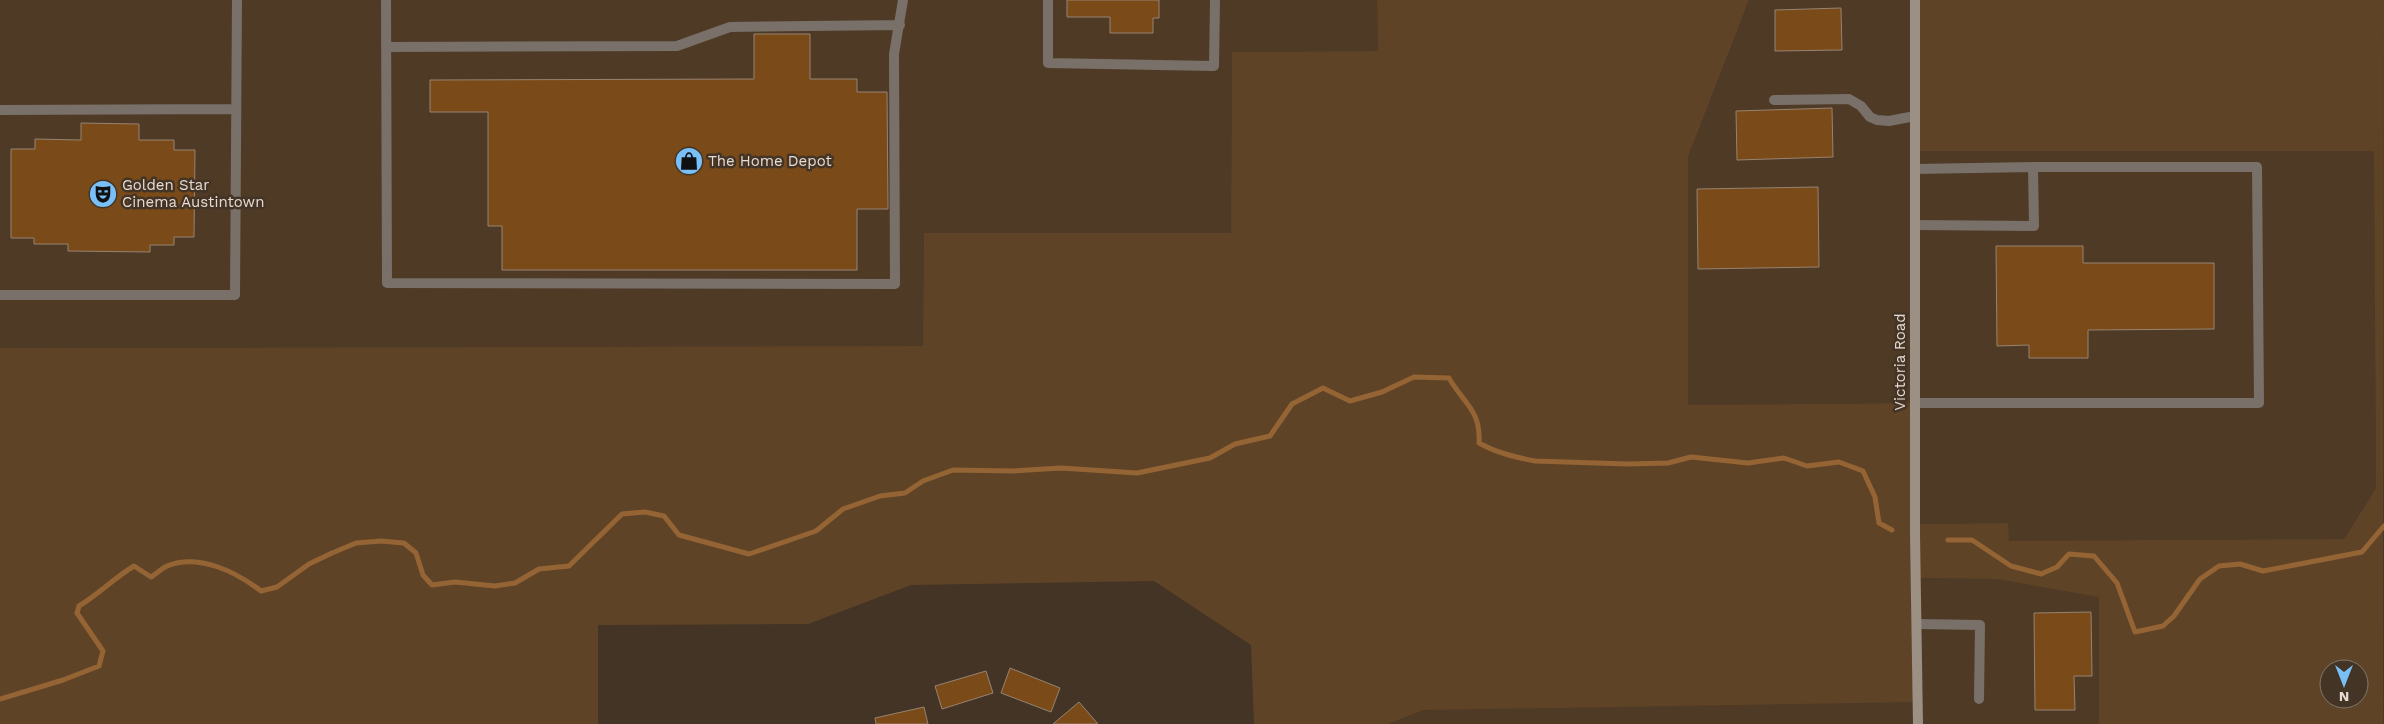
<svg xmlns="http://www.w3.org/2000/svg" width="2384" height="724" viewBox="0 0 2384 724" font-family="'Work Sans',sans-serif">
	<rect width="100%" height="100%" fill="#443425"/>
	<!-- built -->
	<path fill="#4f3a26" d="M 0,0 L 1377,0 L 1378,51 L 1232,52 L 1231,233 L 924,233 L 923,346 L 0,348 Z
		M 1749,0 L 1915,0 L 1916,151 L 2374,151 L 2376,488 L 2344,539 L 2008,541 L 2008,523 L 1915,524 L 1915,403 L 1688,405 L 1688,157 Z
		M 2383,556 L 2384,724 L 2383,724 Z
		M 1916,578 L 1997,579 L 2099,596 L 2099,724 L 1389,724 L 1425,710 Z"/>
	<!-- green -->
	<path fill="#5f4327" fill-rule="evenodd" d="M 1377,0 L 1749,0 L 1688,157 L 1688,405 L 1915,403 L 1915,524 L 2008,523 L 2009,541 L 2344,539 L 2376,488 L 2374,151 L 1915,151 L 1915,0 L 2384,0 L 2383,724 L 1918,724 L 2099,724 L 2099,597 L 1997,579 L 1917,578 L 1917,702 L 1424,710 L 1388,724 L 1254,724 L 1251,645 L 1154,581 L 911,585 L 808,624 L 598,625 L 598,724 L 0,724 L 0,348 L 923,346 L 924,233 L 1231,233 L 1232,52 L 1378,51 ZM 2329,669 L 2359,669 L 2359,699 L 2329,699 Z"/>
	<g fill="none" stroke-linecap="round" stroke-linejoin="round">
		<!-- stream -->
		<path stroke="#956434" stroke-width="5" d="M 1948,540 L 1972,540 L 2011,566 L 2041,574 L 2057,567 L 2069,554 L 2094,556 L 2117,583 L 2135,632 L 2163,626 L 2174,616 L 2200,579 L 2219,566 L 2240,564 L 2263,571 L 2362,552 L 2384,526
			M 0,699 L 63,680 L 99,666 L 103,651 L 77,613 L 79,606 C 99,594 114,578 134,566 L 151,577 C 156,574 161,569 167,566 C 199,553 236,572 261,591 L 277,587 L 309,564 L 332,553 L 356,543 L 381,541 L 404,543 L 416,553 L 423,575 L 432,585 L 455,582 L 495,586 L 515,583 L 539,569 L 569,566 L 622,514 L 645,512 L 664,516 L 679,535 L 749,554 L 816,531 L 843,509 L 880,496 L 905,493 L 923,481 L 953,470 L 1013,471 L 1061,468 L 1137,473 L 1210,458 L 1235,444 L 1270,436 L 1292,404 L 1323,388 L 1350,401 L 1382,392 L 1414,377 L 1449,378 C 1464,404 1481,410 1479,443 C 1497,453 1515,457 1535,461 L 1628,464 L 1668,463 L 1691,457 L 1748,463 L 1784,458 L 1807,466 L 1839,462 L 1863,471 L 1875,497 L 1879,523 L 1892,530"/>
	</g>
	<!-- building -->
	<path fill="#7a4b18" stroke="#968372" d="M 1067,0 L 1159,0 L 1159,18 L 1153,18 L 1153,33 L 1110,33 L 1110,17 L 1067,17 Z
		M 1841,8 L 1842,50 L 1775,51 L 1775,10 Z
		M 754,34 L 810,34 L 810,79 L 857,79 L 857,92 L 887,92 L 888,209 L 857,209 L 857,270 L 502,270 L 502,226 L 488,226 L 488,112 L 430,112 L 430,80 L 754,79 Z
		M 1832,108 L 1833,157 L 1737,160 L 1736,111 Z
		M 81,123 L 139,124 L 139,140 L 174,140 L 174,150 L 195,150 L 194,237 L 174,237 L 174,245 L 150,245 L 150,252 L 68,251 L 68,244 L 34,244 L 34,238 L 11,238 L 11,149 L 35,149 L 35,139 L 81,140 Z
		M 1818,187 L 1819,267 L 1698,269 L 1697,189 Z
		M 1996,246 L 2083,246 L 2083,263 L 2214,263 L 2214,329 L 2088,330 L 2088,358 L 2029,358 L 2029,345 L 1997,346 Z
		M 2091,612 L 2092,676 L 2074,676 L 2075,710 L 2035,710 L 2034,613 Z
		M 1010,668 L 1060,688 L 1051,712 L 1001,693 Z
		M 986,671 L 993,693 L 942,709 L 935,686 Z
		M 1079,702 L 1098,724 L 1053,724 Z
		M 924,707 L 928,724 L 876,724 L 875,718 Z"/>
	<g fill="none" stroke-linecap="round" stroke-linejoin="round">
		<!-- lane -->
		<path stroke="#787069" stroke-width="10" d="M 386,0 L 387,283 L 895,284 L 894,54 L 903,0
			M 1048,0 L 1048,63 L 1214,66 L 1215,0
			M 386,47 L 677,46 L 730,27 L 900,25
			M 1774,100 L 1849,99 L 1861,106 L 1870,117 L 1877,120 L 1889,121 L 1915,116
			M 0,110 L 236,109
			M 1915,169 L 2033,167 L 2034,226 L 1915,225
			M 0,295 L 235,295 L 237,0
			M 1915,403 L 2259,403 L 2257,167 L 2033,167
			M 1918,624 L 1980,625 L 1979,699"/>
		<!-- secondary -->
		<path stroke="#9c8f84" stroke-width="10" d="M 1915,0 L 1915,535 L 1918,724"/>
	</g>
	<!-- icons -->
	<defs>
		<symbol id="shop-disc" viewBox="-11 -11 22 22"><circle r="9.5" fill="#79bff8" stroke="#443425"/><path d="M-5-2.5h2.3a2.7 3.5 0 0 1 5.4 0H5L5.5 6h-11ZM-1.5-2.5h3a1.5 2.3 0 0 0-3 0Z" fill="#111"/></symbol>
		<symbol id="theatre-disc" viewBox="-11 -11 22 22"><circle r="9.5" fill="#79bff8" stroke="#443425"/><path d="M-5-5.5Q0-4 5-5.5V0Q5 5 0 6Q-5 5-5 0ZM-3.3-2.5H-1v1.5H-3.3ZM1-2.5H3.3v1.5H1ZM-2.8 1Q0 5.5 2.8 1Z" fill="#111"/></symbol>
	</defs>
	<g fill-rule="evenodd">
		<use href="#shop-disc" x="673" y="145" width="32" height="32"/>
		<use href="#theatre-disc" x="87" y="178" width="32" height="32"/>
	</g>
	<g text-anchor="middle" stroke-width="5" stroke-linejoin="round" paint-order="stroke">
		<!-- poi labels -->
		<g font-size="15" fill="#e5dbd2" stroke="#443425" text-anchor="start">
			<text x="708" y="166">The Home Depot</text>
			<text x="122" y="190">Golden Star<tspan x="122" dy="17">Cinema Austintown</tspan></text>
		</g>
		<!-- street labels -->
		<g font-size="15" fill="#e5dbd2" stroke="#443425">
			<text transform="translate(1900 362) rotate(-90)" y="5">Victoria Road</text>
		</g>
	</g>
	<!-- north arrow -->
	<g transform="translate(2344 684) rotate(180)"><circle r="24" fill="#443425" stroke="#84776a"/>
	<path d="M0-4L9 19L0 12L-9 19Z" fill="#79bff8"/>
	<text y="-8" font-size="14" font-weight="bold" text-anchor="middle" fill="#e5dbd2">N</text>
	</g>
</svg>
